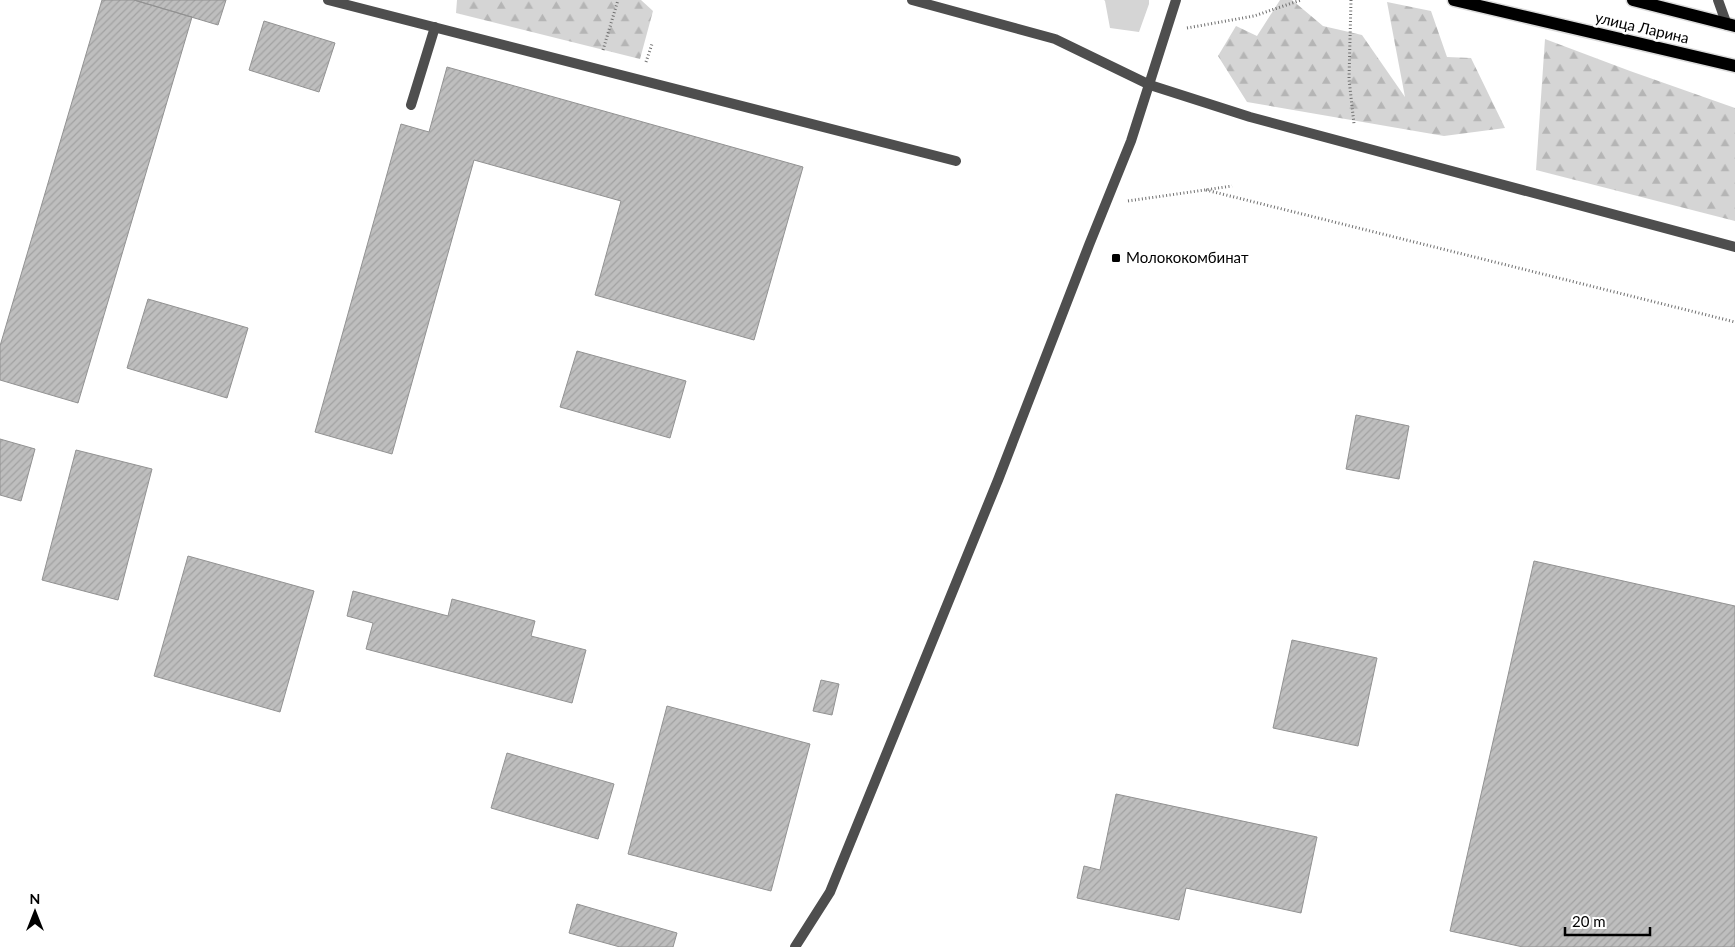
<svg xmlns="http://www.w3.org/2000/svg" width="1735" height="947" viewBox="0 0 1735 947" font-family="Lato,sans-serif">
	<defs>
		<pattern id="forest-firs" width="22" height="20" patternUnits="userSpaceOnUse" patternTransform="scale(1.25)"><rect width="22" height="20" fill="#d5d5d5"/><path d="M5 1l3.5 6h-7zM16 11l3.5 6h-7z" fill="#b5b5b5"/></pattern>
		<pattern id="building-hatch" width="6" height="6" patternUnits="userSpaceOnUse" patternTransform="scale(1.25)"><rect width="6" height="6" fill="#bebebe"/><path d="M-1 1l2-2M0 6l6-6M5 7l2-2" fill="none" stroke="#a2a2a2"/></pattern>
	</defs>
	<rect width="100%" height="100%" fill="#fff"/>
	<!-- grass -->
	<path fill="#d5d5d5" d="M 1104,0 L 1149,0 L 1149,4 L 1139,32 L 1110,28 L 1105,1 Z"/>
	<!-- forest -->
	<path fill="url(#forest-firs)" d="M 457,0 L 641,0 L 653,11 L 640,59 L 456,13 Z
		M 1280,0 L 1292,0 L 1323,26 L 1362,35 L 1405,97 L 1387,2 L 1431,11 L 1447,57 L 1471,58 L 1505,128 L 1444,136 L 1247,102 L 1218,56 L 1236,26 L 1257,36 Z
		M 1545,39 L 1630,71 L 1735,108 L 1735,221 L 1536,170 Z"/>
	<!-- building -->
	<path fill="url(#building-hatch)" stroke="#929292" d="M 102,0 L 134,0 L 192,17 L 78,403 L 0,380 L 0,346 Z
		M 134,0 L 226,0 L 218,25 Z
		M 264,21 L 335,43 L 319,92 L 249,70 Z
		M 447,67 L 803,167 L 754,340 L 595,295 L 621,201 L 474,160 L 392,454 L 315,432 L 401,124 L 429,132 Z
		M 148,299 L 248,328 L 227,398 L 127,368 Z
		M 577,351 L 686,381 L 670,438 L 560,407 Z
		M 1356,415 L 1409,426 L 1399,479 L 1346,469 Z
		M 0,439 L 35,449 L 21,501 L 0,495 Z
		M 76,450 L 152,469 L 118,600 L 42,580 Z
		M 188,556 L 314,591 L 280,712 L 154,676 Z
		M 1534,561 L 1735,606 L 1735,947 L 1523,947 L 1450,931 Z
		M 353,591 L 448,616 L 452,599 L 535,621 L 531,636 L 586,650 L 572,703 L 366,649 L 373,623 L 347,616 Z
		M 1292,640 L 1377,658 L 1358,746 L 1273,728 Z
		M 821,680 L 839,684 L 832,715 L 813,711 Z
		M 667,706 L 810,744 L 771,891 L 628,854 Z
		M 507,753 L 614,784 L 598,839 L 491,808 Z
		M 1116,794 L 1317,837 L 1301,913 L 1186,888 L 1179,920 L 1077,898 L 1084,866 L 1100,870 Z
		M 577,904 L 677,933 L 673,947 L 620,947 L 569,933 Z"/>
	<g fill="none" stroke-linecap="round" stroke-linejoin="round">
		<defs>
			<path id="primary" d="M 1454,0 L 1735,66
				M 1633,0 L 1735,26"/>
		</defs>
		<!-- primary casing -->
		<use href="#primary" stroke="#dbdbdb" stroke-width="15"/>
		<!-- path -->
		<path stroke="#707070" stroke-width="3" stroke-dasharray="1 2.5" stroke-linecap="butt" d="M 1351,0 L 1349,79 L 1354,124
			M 1187,28 L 1254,16 L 1301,0
			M 603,50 L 618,0
			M 646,62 L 652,44
			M 1206,190 L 1735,322
			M 1128,201 L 1232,186"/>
		<!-- service -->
		<path stroke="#4e4e4e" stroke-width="10" d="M 328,0 L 956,161
			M 912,0 L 1055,39 L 1150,85 L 1250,117 L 1735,247
			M 1718,0 L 1727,25
			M 411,105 L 435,27"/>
		<!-- minor -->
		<path stroke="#4e4e4e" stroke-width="10" d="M 795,947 L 830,892 L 998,480 L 1089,245 L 1131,141 L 1176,0"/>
		<!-- primary -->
		<use href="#primary" stroke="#000" stroke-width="12"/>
	</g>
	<!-- markers -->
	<rect fill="#000" stroke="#fff" stroke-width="2" x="1111" y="253" width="10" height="10" rx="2.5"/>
	<g text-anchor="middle" stroke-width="5" stroke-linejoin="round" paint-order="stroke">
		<!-- street labels -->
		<g font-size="15" fill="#000" stroke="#fff">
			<text transform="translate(1642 28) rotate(13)" y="5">улица Ларина</text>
		</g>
		<!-- poi labels -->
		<g font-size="15" fill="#000" stroke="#fff" text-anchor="start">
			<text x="1126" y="263">Молококомбинат</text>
		</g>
	</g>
	<!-- north arrow -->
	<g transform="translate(35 912)" stroke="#ffffff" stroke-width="4" paint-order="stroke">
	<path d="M0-4L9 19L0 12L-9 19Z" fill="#000000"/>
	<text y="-8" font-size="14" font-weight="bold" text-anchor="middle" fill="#000000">N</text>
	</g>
	<!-- scale -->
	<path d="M1565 927v8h85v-8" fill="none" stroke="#000000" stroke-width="2.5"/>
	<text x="1572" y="927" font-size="15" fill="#000000" stroke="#ffffff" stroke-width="4" paint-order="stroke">20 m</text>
</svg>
